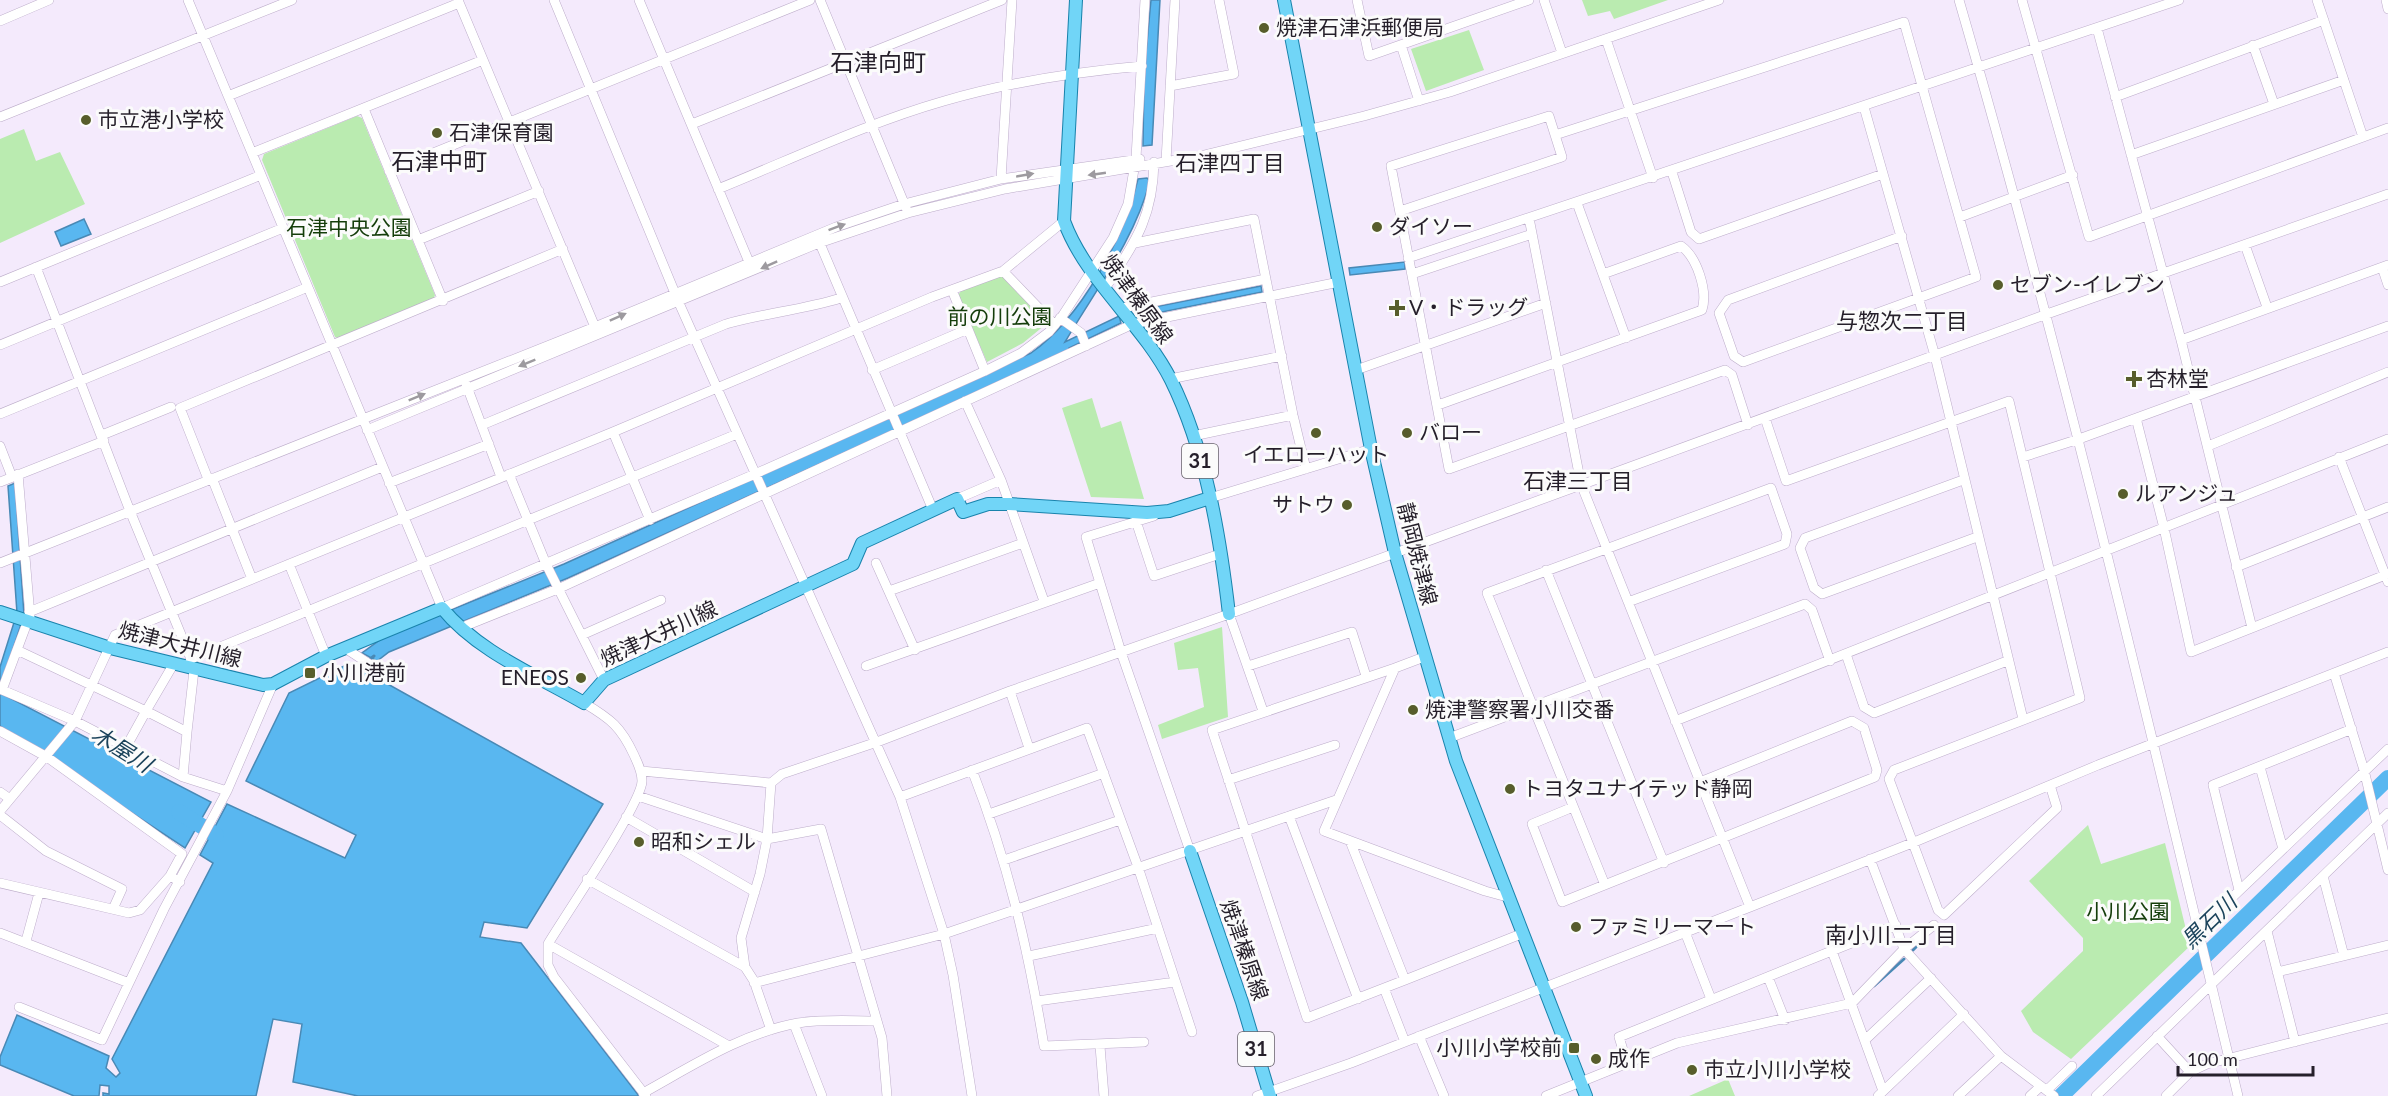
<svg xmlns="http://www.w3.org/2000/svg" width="2388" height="1096" viewBox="0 0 2388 1096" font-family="Lato,'Noto Sans JP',sans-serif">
	<rect width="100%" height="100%" fill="#f4eafc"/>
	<!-- green -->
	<path fill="#baebb0" d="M 1582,0 L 1668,0 L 1614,19 L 1610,11 L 1588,16 Z
		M 1469,30 L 1484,70 L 1426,91 L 1411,49 Z
		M 357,116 L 362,118 L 435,295 L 433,301 L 340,339 L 335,337 L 262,160 L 264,154 Z
		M 24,129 L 36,161 L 60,152 L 85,204 L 0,243 L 0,139 Z
		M 1003,275 L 1045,321 L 1045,325 L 1023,343 L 987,362 L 958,295 L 961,291 Z
		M 1092,398 L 1101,428 L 1121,421 L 1144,499 L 1091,497 L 1062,408 Z
		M 1222,627 L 1228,717 L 1162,739 L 1158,725 L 1204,707 L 1198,668 L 1178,670 L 1174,643 Z
		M 2088,825 L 2101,864 L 2165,843 L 2190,946 L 2071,1059 L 2033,1032 L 2021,1011 L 2083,951 L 2083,938 L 2029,881 Z
		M 1728,1079 L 1735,1096 L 1689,1096 Z"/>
	<!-- water -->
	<path fill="#59b7f0" stroke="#4989b5" stroke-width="1.5" d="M 1151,0 L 1160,0 L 1152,145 L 1143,146 L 1144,74 Z
		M 1147,178 L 1150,181 C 1134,241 1096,289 1065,342 L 1119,316 L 1121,323 L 1069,348 L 1069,351 L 568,578 L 389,652 L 377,661 L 362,653 L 384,637 L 564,564 L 1031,353 C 1081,318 1124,238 1138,179 Z
		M 84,219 L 91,234 L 61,246 L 55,232 Z
		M 1405,262 L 1405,269 L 1350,275 L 1349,268 Z
		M 1261,286 L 1262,292 L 1142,316 L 1139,310 Z
		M 15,483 L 24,615 L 0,689 L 0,667 L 17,613 L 8,486 Z
		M 350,663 L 603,804 L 527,928 L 484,922 L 480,937 L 521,943 L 639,1096 L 358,1096 L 293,1082 L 302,1024 L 273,1019 L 256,1096 L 103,1096 L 103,1093 L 109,1094 L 109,1086 L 100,1085 L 99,1096 L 74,1096 L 0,1065 L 0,1057 L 17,1015 L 109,1056 L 106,1068 L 116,1077 L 120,1073 L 112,1059 L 213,863 L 200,855 L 227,804 L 345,858 L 356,835 L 246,781 L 289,693 Z
		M 0,693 L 211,802 L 185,848 L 0,726 Z"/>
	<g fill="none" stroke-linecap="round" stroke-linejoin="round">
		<!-- stream -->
		<path stroke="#4989b5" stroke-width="3" d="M 359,668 L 374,656
			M 1913,950 L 1924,939
			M 1874,986 L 1904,959"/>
		<!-- river -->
		<path stroke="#59b7f0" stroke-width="16" d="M 179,812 L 216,835
			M 2061,1096 L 2388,778"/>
		<defs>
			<path id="minor" d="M 188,0 L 442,608 L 755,474 L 985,371 L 1021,353 L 1049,332 L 1063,315 L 1113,238 L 1128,204 L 1136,158 L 1145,0
				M 458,0 L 595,327
				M 554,0 L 679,303 L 900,797 L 944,934 L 953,975 L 972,1096
				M 639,0 L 749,262
				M 820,0 L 906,208
				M 1357,0 L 1369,56 L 1529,0
				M 1544,0 L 1562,53
				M 1959,0 C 2064,362 2150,729 2238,1096
				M 2022,0 L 2089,237 L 2388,128
				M 2317,0 L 2363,137
				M 2386,0 L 2388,9
				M 0,21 L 49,0
				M 2097,28 L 2181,340
				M 1606,39 L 1653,178
				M 1401,45 L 1419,101
				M 2253,45 L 2274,104
				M 1170,86 L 1234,74 L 1219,0
				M 228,96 L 459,3
				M 2115,97 L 2324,20
				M 1864,107 L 1935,356 L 2023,719
				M 364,109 L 443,301
				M 0,117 L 292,0
				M 692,124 L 1002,0
				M 1555,135 L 1904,22 L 1976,277 L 1743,362 L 1734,356 L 1719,313 L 1728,300 L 1902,236
				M 252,153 L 483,60
				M 2131,155 L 2344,80
				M 1166,161 L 1175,0
				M 389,171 L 810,0
				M 1672,172 L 1691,232 L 1699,239 L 1883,174
				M 1001,179 L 1012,0
				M 718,189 C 792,159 867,123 944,101 C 1009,82 1075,72 1142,66
				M 1577,203 L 1626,338
				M 1400,211 L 1562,157 L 1549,116 L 1391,166 L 1449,469 L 1725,370 L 1732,375 L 1748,425
				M 1960,217 L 2073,175
				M 1529,218 L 1581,484 L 1750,907 L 1912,843 L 2098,765 L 2388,652
				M 818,239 L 933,510
				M 418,240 L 539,191
				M 1135,243 L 1254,219 L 1293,415 L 1306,469
				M 2245,245 L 2267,307
				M 1408,258 L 2179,0
				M 36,267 L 130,511 L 191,659 L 189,664
				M 2382,267 L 2388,285
				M 1003,271 L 1055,325
				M 1412,274 L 1532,234
				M 0,282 L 261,175
				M 1106,287 C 1135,242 1153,218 1154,162
				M 952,290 L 985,371
				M 1122,308 L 1266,279
				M 1060,318 L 1081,333 L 1086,346
				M 0,345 L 283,228
				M 872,370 L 968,329
				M 1356,370 L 1546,303
				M 1170,379 L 1282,356
				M 466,384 L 501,477
				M 965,401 L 1001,480 L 1044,601
				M 1438,405 L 1702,310 C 1708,291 1697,257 1681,246 L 1603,274
				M 0,414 L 308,287
				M 1765,418 L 1786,481 L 2009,401 L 2080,698 L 1894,770 L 1889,779 L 1938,910 L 1944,915 L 2057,808 L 2050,785
				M 2136,418 L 2164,528 L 2191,652 L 2388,574
				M 482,425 L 726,324 C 764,313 803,310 841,298
				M 367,430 L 819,243 L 908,213 L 1005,189 L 1200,156 L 1364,116 L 1450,92 L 1719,0
				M 613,432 L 650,520
				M 102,435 L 171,407
				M 1193,436 L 1293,415
				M 0,446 L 12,477
				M 2208,446 L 2388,372
				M 2023,457 L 2079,439 L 2388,326
				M 2339,457 L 2388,582
				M 18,474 L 30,616
				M 509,474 L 546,564 L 604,680
				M 212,478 L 252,579
				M 208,479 L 180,408 L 563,249
				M 1963,480 L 1805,538 L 1800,548 L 1814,588 L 1822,594 L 1977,537
				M 0,482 L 104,441
				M 389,483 L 489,444
				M 1210,498 L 1371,449
				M 957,499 L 1001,480
				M 1154,516 L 1086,537 L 1121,652 L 1190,851
				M 1136,521 L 1154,576 L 1220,554
				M 0,563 L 595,327 L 836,227 L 904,204 L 1001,179 L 1140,159
				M 876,563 L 915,650
				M 289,564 L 326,656
				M 2236,567 L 2388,507
				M 1546,570 L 1664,863
				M 889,591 L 1023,543
				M 29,612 L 382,467
				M 1229,614 L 1263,711
				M 460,628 L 560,588 L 1133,324 L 1339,282
				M 2252,628 L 2181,340 L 2388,265
				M 582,635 L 661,600
				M 345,648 L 374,667
				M 17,650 L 146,711 L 125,749
				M 1846,654 L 1864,707 L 1874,713 L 2007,661
				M 1424,657 L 1395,668 L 1324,831 L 1485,891 L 1507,897
				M 191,659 L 737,434
				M 173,665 L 146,711 L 187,732 L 183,777
				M 866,666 L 1100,583
				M 1248,666 L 1352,632 L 1366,676
				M 1395,668 L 1212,730 L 1307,1018 L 1405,980
				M 2334,673 L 2364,770 L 2388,870
				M 0,689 L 75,721 L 183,777 L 227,791
				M 2,690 L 27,623
				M 1010,691 L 1029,748
				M 584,703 C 611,719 621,727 634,755 C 638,764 642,771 642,781 C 642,803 564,917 548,944 L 548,965 L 554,977 L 646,1096
				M 1675,721 L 2388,439
				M 0,731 L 47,757 L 182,854 L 170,876 L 180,882
				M 187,732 L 194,670
				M 1449,738 L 1805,604 L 1812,610 L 1830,661
				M 2260,767 L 2283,849
				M 972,770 C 1008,862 1028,948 1044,1046 L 1144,1042
				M 641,771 L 771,783 L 767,839 L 760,874 L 741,938 L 745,967 L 754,981 L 771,1030
				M 1228,780 L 1335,745
				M 771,783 L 782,774 L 877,742 L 1010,691 L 1229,614 L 2047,314 L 2388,194
				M 0,792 L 10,799
				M 638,796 L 767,839 L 821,829 L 882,1038 L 887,1096
				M 900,797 L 1087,728 L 1138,867 L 1192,1032
				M 1573,807 L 1532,824 L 1562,902 L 1875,777 L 1877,770 L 1864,728 L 1852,721 L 1700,782
				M 0,811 L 75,721 L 115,635 L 613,432 L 932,297 L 1003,271 L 1064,221
				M 989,814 L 1104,773
				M 0,815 L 46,851 L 122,889 L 113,909
				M 1289,816 L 1358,999
				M 626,817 L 755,892
				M 1350,841 L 1405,980 L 1521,934
				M 1870,859 L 1904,949 L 2001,1056 L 2054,1096
				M 1004,860 L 1120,820
				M 2323,876 L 2344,956
				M 587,879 L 745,967
				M 0,883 L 129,913 L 140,910 L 170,876
				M 1605,885 L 1487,593 L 1771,488 L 1787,534 L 1785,544 L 1628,602
				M 2239,890 L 2213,785 L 2352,729
				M 2198,930 L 2388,749
				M 2267,931 L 2295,1042
				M 1685,932 L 1711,999
				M 0,933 L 129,983
				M 26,941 L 39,893
				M 548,944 L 729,1046
				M 1832,951 L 1883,1091
				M 1029,956 L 1158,928
				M 2277,972 L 2388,945
				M 1768,977 L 1785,1020
				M 754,983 L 944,934 L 1336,800
				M 1384,988 L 1405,1042
				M 1037,1001 L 1175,982
				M 19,1007 L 102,1040 L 164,909 L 227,791 L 273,684
				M 794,1024 L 822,1096
				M 1419,1036 L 1444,1096
				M 2157,1036 L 2190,1072
				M 1865,1040 L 1931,978
				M 1100,1046 L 1104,1096
				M 1627,1063 L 1619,1037 L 1896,925
				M 2047,1090 L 2072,1066
				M 643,1093 C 692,1066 742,1033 798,1023 C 823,1019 851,1021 877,1021
				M 1257,1096 L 1351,1063 L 1750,907
				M 1546,1096 L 1677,1043 L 1852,1003 L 1904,949 L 1934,925
				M 1878,1096 L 1964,1014
				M 1958,1096 L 2001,1056
				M 2030,1096 L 2041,1086
				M 2096,1096 L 2388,813
				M 2166,1096 L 2190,1072 L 2207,1064 L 2388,1018"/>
			<path id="major" d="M 1076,0 L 1064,221 C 1086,281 1142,323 1171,380 C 1206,451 1220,536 1229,614
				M 1284,0 L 1371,449 L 1395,553 L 1456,761 L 1586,1096
				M 0,612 L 110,648 L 263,685 L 273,684 L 326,656 L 442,608 C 478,652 536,675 584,703 L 604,680 L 853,564 L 862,543 L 957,499 L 963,512 L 988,504 L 1009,504 L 1147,513 L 1169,511 L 1210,498
				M 1190,851 L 1242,1002 L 1270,1096"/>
		</defs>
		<!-- minor casing -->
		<use href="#minor" stroke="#bdadca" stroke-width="10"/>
		<!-- major casing -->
		<use href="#major" stroke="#1983ac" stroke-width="14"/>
		<!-- minor -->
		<use href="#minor" stroke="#fff" stroke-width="9"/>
		<!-- major -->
		<use href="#major" stroke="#71d5f7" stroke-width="12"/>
	</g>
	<!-- one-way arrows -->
	<defs><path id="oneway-solid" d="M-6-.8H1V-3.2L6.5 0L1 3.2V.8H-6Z" transform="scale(1.5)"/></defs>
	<g fill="#9d9a9f">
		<use href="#oneway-solid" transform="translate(1097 174) rotate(172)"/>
		<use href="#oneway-solid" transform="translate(1025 175) rotate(-10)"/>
		<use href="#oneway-solid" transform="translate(837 227) rotate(-20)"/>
		<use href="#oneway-solid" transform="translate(769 265) rotate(156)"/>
		<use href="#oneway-solid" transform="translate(618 317) rotate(-24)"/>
		<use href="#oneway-solid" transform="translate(527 363) rotate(158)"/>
		<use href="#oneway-solid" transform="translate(417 397) rotate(-22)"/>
	</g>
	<!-- markers -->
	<g fill="#575d2b" stroke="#fbfbfb" stroke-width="2">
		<circle cx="1264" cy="28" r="6"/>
		<circle cx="86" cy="120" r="6"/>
		<circle cx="437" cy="133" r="6"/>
		<circle cx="1377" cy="227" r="6"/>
		<circle cx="1998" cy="285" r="6"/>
		<path d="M1394 299h6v6h6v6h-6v6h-6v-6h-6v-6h6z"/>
		<path d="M2131 370h6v6h6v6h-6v6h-6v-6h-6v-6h6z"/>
		<circle cx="1316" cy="433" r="6"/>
		<circle cx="1407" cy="433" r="6"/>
		<circle cx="2123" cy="494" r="6"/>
		<circle cx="1347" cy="505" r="6"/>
		<rect x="304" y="667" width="12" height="12" rx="3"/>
		<circle cx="581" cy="678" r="6"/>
		<circle cx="1413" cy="710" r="6"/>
		<circle cx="1510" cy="789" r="6"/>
		<circle cx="639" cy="842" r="6"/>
		<circle cx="1576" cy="927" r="6"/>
		<rect x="1568" y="1042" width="12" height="12" rx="3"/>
		<circle cx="1596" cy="1059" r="6"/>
		<circle cx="1692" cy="1070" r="6"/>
	</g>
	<g text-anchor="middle" stroke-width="6" stroke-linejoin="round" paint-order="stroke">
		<!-- shield labels -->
		<g fill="#fbfbfb" stroke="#656169" stroke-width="1.5">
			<rect x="1182" y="444" width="36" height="34" rx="4.5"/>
			<rect x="1238" y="1032" width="36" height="34" rx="4.5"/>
		</g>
		<g font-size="20" font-weight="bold" fill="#251f2a">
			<text x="1200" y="468">31</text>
			<text x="1256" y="1056">31</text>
		</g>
		<!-- poi labels -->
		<g font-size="21" fill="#251f2a" stroke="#fbfbfb" text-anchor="start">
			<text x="1276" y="35">焼津石津浜郵便局</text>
			<text x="98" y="127">市立港小学校</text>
			<text x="449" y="140">石津保育園</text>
			<text x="1389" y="234">ダイソー</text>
			<text x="2010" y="292">セブン-イレブン</text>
			<text x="1409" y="315">V・ドラッグ</text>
			<text x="2146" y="386">杏林堂</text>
			<text x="1419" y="440">バロー</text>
			<text x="1316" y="462" text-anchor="middle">イエローハット</text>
			<text x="2135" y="501">ルアンジュ</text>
			<text x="1335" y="512" text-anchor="end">サトウ</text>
			<text x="322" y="680">小川港前</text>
			<text x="569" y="685" text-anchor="end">ENEOS</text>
			<text x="1425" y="717">焼津警察署小川交番</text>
			<text x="1522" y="796">トヨタユナイテッド静岡</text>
			<text x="651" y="849">昭和シェル</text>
			<text x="1588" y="934">ファミリーマート</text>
			<text x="1562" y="1055" text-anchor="end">小川小学校前</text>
			<text x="1608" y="1066">成作</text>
			<text x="1704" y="1077">市立小川小学校</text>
		</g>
		<!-- park labels -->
		<g font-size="21" fill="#143d0a" stroke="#fbfbfb">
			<text x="349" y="235">石津中央公園</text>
			<text x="1000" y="324">前の川公園</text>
			<text x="2128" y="919">小川公園</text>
		</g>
		<!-- street labels -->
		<g font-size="21" fill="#251f2a" stroke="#fbfbfb">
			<text transform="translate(1137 299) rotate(54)" y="7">焼津榛原線</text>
			<text transform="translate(1417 554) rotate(76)" y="7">静岡焼津線</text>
			<text transform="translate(659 634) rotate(-25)" y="7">焼津大井川線</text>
			<text transform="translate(180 645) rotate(14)" y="7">焼津大井川線</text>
			<text transform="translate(1244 950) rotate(71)" y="7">焼津榛原線</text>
		</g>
		<!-- neighbourhood labels -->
		<g font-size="22" fill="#251f2a" stroke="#fbfbfb">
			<text x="1230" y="171">石津四丁目</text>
			<text x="1902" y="329">与惣次二丁目</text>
			<text x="1578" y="489">石津三丁目</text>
			<text x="1891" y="943">南小川二丁目</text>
		</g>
		<!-- water labels -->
		<g font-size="22" font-style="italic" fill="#1b435b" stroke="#fbfbfb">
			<text transform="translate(122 749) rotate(32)" y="8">木屋川</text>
			<text transform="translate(2209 921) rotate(-44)" y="8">黒石川</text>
		</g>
		<!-- quarter labels -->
		<g font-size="24" fill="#251f2a" stroke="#fbfbfb">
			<text x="878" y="71">石津向町</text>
			<text x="439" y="170">石津中町</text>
		</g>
	</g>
	<!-- scale -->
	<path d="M2178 1066v9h135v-9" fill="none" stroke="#251f2a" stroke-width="3"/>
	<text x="2187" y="1066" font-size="18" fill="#251f2a" stroke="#fbfbfb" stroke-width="4.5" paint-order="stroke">100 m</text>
</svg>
